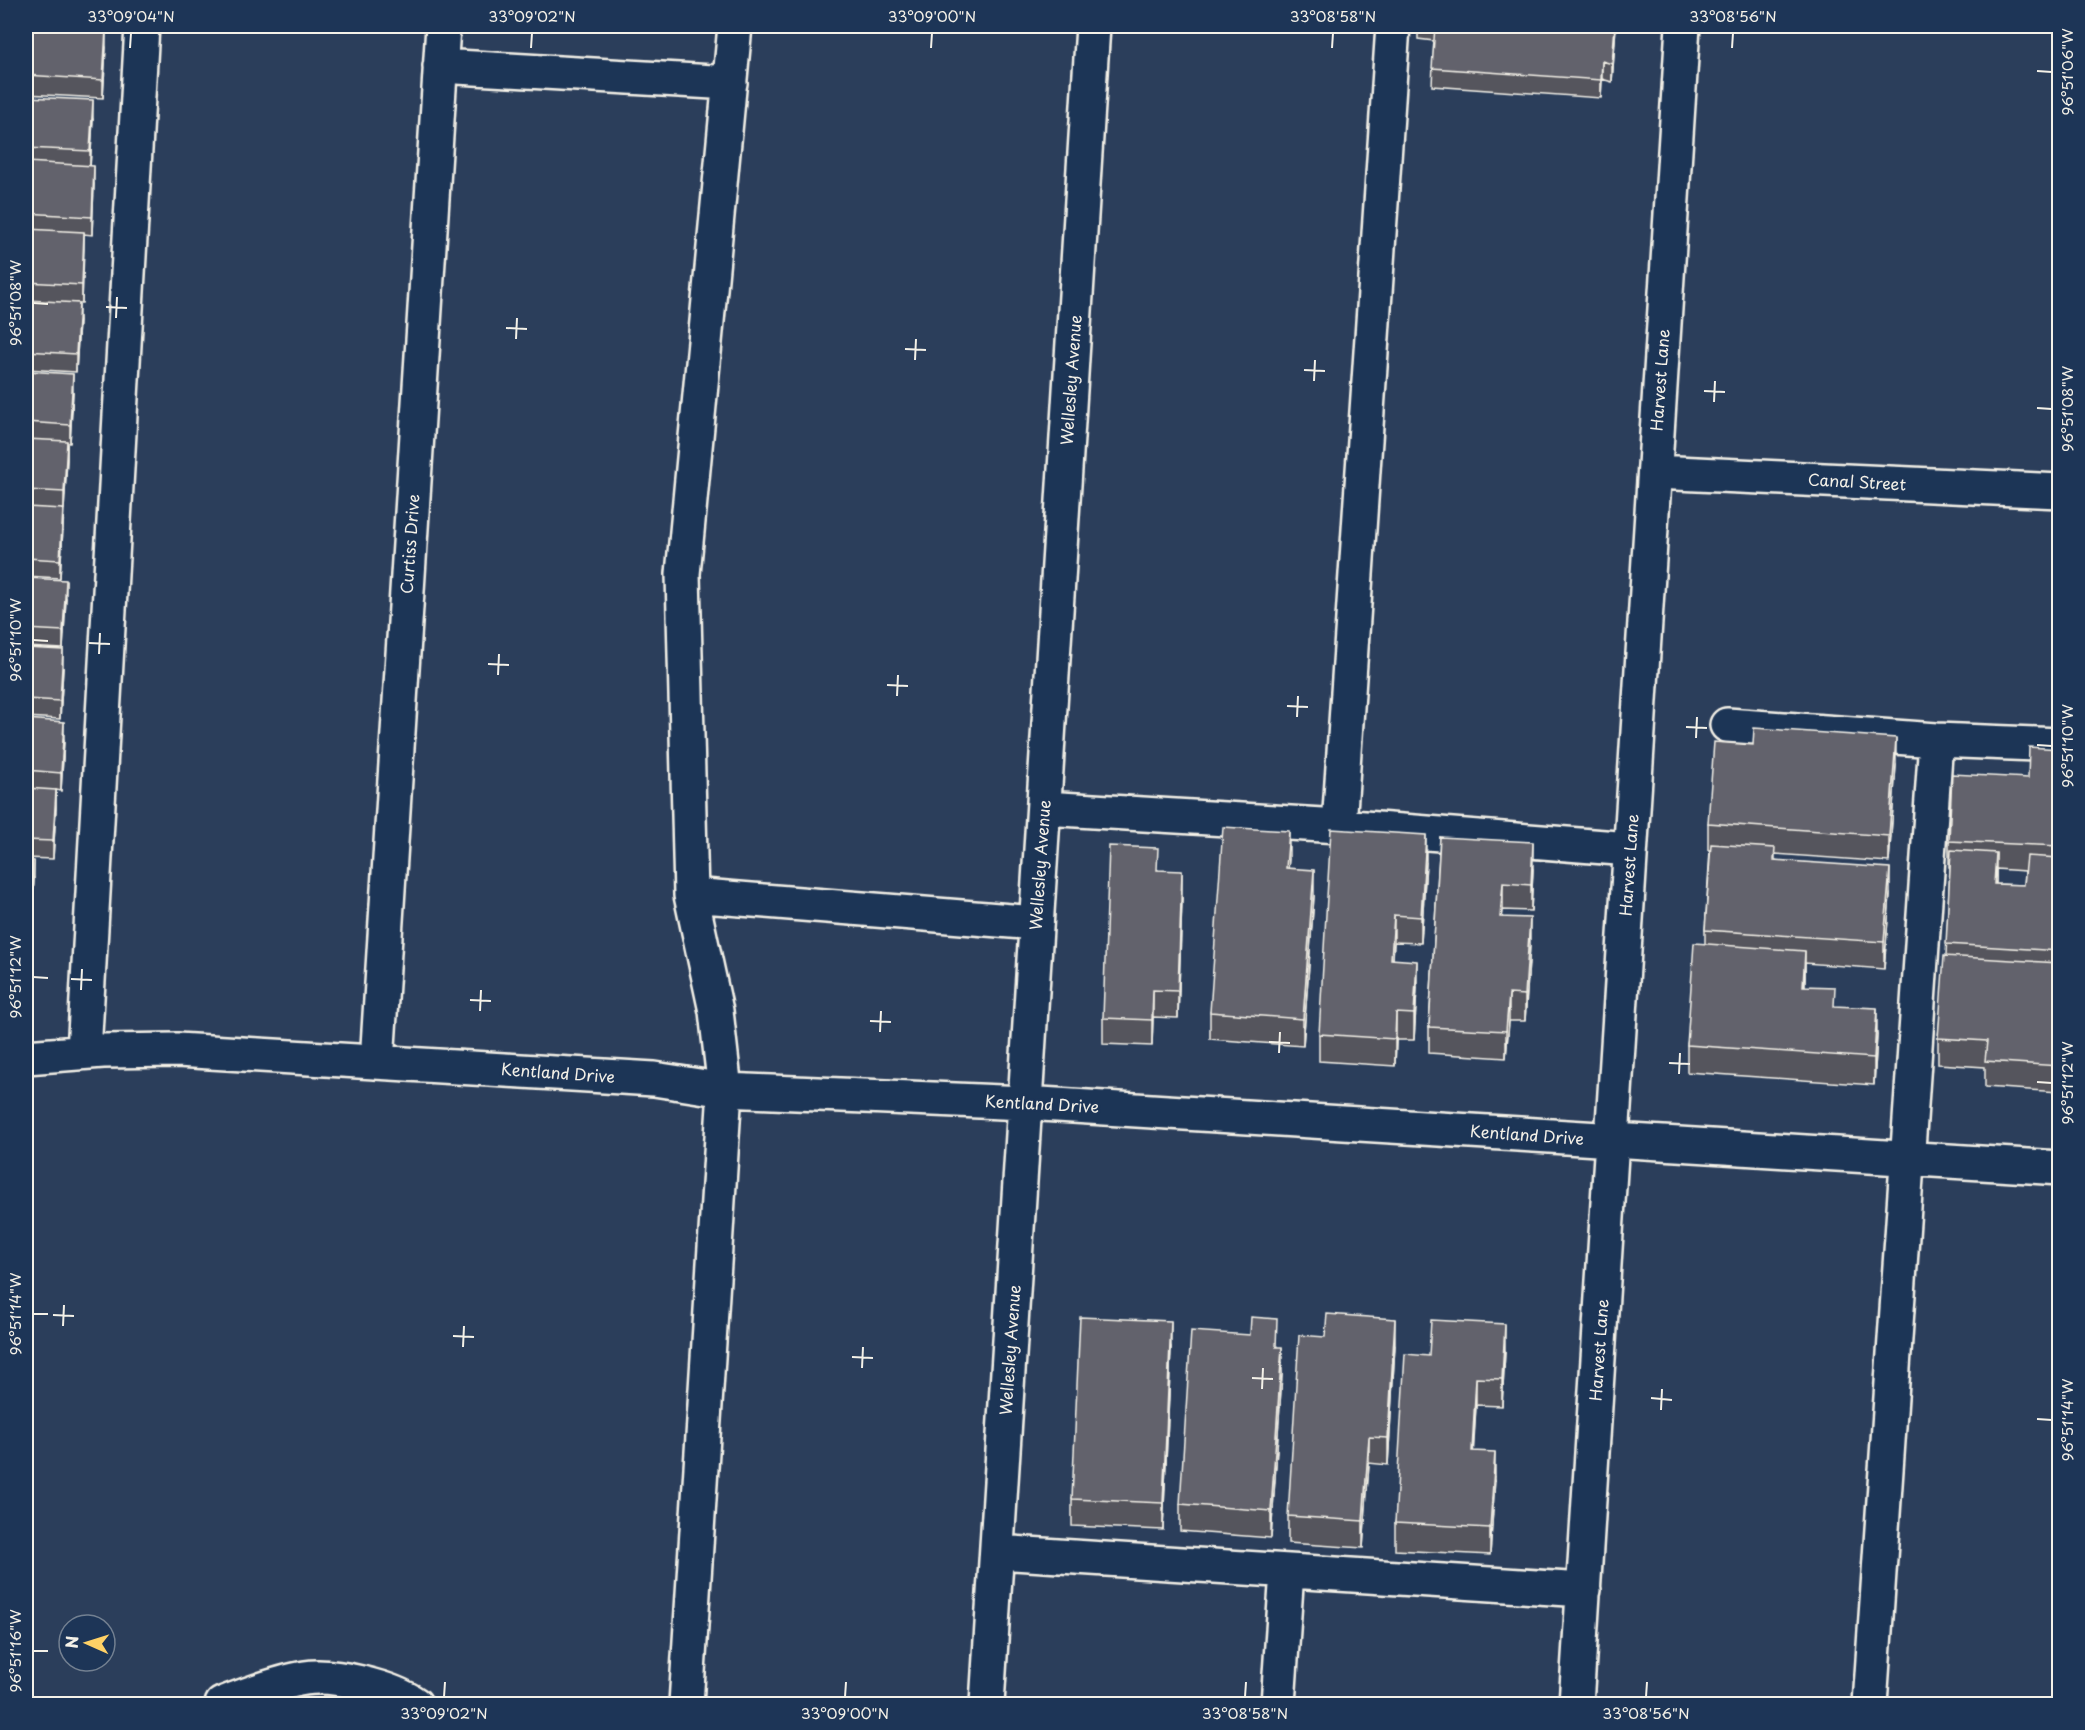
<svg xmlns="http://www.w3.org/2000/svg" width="2085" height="1730" viewBox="0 0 2085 1730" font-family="'Playpen Sans',sans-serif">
	<rect width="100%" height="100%" fill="#2b3e5b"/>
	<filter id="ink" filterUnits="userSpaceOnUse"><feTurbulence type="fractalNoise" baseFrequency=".0167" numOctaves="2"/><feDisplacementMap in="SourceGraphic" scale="12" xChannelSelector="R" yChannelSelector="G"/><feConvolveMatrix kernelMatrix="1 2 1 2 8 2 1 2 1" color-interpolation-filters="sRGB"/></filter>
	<g filter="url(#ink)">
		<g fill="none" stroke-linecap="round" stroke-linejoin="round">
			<defs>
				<path id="minor" d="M 440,66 L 730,83
					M 1655,472 L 2060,491
					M 1727,725 L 1936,740 L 2060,745
					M 1044,808 L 1339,826 L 1630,849
					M 1339,826 L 1393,26
					M 691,895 L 1036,923
					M 84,1052 L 142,26
					M 26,1057 L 103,1051 L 177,1050 L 654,1079 L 725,1090 L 1025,1103 L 2060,1168
					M 377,1062 L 443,26
					M 997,1552 L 1584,1590
					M 222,1704 C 245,1695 281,1682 305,1678 C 333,1673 392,1688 415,1704
					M 686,1704 L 725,1090 L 716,1011 L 691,895 L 683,574 L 735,26
					M 987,1704 L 1093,26
					M 1278,1704 L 1287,1571
					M 1576,1704 L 1683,26
					M 1870,1704 L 1936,740"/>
			</defs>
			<!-- minor casing -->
			<use href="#minor" stroke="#f4f1e8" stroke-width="38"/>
			<!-- minor -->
			<use href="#minor" stroke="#1d3557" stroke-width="33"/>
		</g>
		<!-- wall -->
		<path fill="#54545d" stroke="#f4f1e8" stroke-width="1.5" fill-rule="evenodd" d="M 26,26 L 106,47 L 103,98 L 26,94 Z
			M 1418,26 L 1616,26 L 1612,82 L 1602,79 L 1601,98 L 1432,86 L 1434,41 L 1418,39 Z
			M 26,97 L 93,119 L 90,166 L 94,184 L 92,235 L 84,234 L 82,303 L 77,303 L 79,321 L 76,372 L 26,369 Z
			M 26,371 L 73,392 L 70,443 L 67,443 L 67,459 L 60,578 L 26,576 Z
			M 26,578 L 66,598 L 63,649 L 26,647 Z
			M 26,648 L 63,668 L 60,719 L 26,717 Z
			M 26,719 L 64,740 L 61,791 L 56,790 L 56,808 L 53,859 L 26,858 Z
			M 1753,745 L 1896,765 L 1889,862 L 1775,854 L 1775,860 L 1890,894 L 1884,969 L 1805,963 L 1805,986 L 1877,1035 L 1874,1085 L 1687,1072 L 1687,1045 L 1705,944 L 1705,930 L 1710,850 L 1708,850 L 1708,823 Z
			M 2060,749 L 2060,1092 L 1985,1087 L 1985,1067 L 1938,1064 L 1938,1038 L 1946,956 L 1950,867 L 1949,867 L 1949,841 L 2028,778 ZM 1996,869 L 2025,871 L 2024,885 L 1996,884 Z
			M 1440,837 L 1533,869 L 1531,911 L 1503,910 L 1502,917 L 1530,945 L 1525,1021 L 1509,1021 L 1506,1058 L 1429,1053 L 1429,1027 Z
			M 1289,858 L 1288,868 L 1314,896 L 1303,1046 L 1210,1039 L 1210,1012 Z
			M 26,860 L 34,879 L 31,930 L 26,929 Z
			M 1426,862 L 1421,943 L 1394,942 L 1393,959 L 1417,987 L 1414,1040 L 1396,1040 L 1395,1066 L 1319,1061 L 1319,1034 Z
			M 1158,870 L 1182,898 L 1178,1018 L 1153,1017 L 1152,1046 L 1103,1044 L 1103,1018 Z
			M 1395,1345 L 1388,1465 L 1369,1463 L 1363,1548 L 1288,1543 L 1288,1516 Z
			M 1277,1347 L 1282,1374 L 1271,1538 L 1180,1531 L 1180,1504 Z
			M 1171,1348 L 1163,1530 L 1072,1526 L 1072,1499 Z
			M 1505,1351 L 1502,1406 L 1476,1405 L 1473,1451 L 1495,1478 L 1490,1555 L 1395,1550 L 1395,1523 L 1429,1356 Z"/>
		<!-- shaded-wall -->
		<path fill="#45454c" stroke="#f4f1e8" stroke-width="1.5" d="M 1615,26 L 1616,26 L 1612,82 L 1612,64 Z
			M 106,29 L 106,47 L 103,98 L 103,80 Z
			M 1602,61 L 1602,79 L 1601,98 L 1601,80 Z
			M 93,100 L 93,119 L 90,169 L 90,151 Z
			M 94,166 L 94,184 L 92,235 L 92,217 Z
			M 84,232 L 84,250 L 82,303 L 82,285 Z
			M 79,303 L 79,321 L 76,372 L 76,354 Z
			M 73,374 L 73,392 L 70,443 L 70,425 Z
			M 67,441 L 67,459 L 64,510 L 64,492 Z
			M 63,509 L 63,527 L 60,578 L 60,560 Z
			M 66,580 L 66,598 L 63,649 L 63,631 Z
			M 63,650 L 63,668 L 60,719 L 60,701 Z
			M 64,722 L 64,740 L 61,791 L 61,773 Z
			M 1896,738 L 1896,765 L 1889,862 L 1889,836 Z
			M 56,790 L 56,808 L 53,859 L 53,841 Z
			M 1289,831 L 1289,858 L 1286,895 L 1286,868 Z
			M 1426,835 L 1426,862 L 1421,943 L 1421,917 Z
			M 1533,842 L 1533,869 L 1531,911 L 1531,885 Z
			M 1996,853 L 1996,879 L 1994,910 L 1994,884 Z
			M 34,861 L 34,879 L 31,930 L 31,912 Z
			M 1890,868 L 1890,894 L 1884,969 L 1884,942 Z
			M 1314,870 L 1314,896 L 1303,1046 L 1303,1019 Z
			M 1182,871 L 1182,898 L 1178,1018 L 1178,991 Z
			M 1503,883 L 1503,910 L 1500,943 L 1500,917 Z
			M 1394,915 L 1394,942 L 1391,985 L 1391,959 Z
			M 1530,918 L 1530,945 L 1525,1021 L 1525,995 Z
			M 1805,951 L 1805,977 L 1803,1012 L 1803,986 Z
			M 1417,961 L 1417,987 L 1414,1040 L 1414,1014 Z
			M 1153,990 L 1153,1017 L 1152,1046 L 1152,1020 Z
			M 1509,994 L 1509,1021 L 1506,1058 L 1506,1031 Z
			M 1877,1008 L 1877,1035 L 1874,1085 L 1874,1058 Z
			M 1396,1013 L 1396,1040 L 1395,1066 L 1395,1039 Z
			M 1395,1319 L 1395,1345 L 1388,1465 L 1388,1438 Z
			M 1171,1321 L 1171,1348 L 1163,1530 L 1163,1503 Z
			M 1505,1324 L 1505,1351 L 1502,1406 L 1502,1379 Z
			M 1282,1347 L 1282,1374 L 1271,1538 L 1271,1511 Z
			M 1476,1378 L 1476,1405 L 1472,1477 L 1472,1451 Z
			M 1369,1437 L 1369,1463 L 1363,1548 L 1363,1521 Z
			M 1495,1452 L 1495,1478 L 1490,1555 L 1490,1528 Z"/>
		<!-- building -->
		<path fill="#62626c" stroke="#f4f1e8" stroke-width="1.5" d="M 26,26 L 44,26 L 106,29 L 103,80 L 26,75 Z
			M 1435,26 L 1615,26 L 1612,64 L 1602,61 L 1601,80 L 1432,68 Z
			M 26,97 L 93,100 L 90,151 L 26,148 Z
			M 26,162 L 94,166 L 92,217 L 26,213 Z
			M 26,229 L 84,232 L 82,285 L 26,282 Z
			M 26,300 L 79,303 L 76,354 L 26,351 Z
			M 26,371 L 73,374 L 70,425 L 26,422 Z
			M 26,439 L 67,441 L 64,492 L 26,490 Z
			M 26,507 L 63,509 L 60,560 L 26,558 Z
			M 26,578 L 66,580 L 63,631 L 26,629 Z
			M 26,648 L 63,650 L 60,701 L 26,699 Z
			M 26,719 L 64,722 L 61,773 L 26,770 Z
			M 1754,728 L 1896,738 L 1889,836 L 1708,823 L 1714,742 L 1753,745 Z
			M 2029,747 L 2060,749 L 2060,846 L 1949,841 L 1952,774 L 2028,778 Z
			M 26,788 L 56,790 L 53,841 L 26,840 Z
			M 1223,827 L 1289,831 L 1286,868 L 1314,870 L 1303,1019 L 1210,1012 Z
			M 1331,829 L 1426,835 L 1421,917 L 1394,915 L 1391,959 L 1417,961 L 1414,1014 L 1396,1013 L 1395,1039 L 1319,1034 Z
			M 1440,837 L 1533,842 L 1531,885 L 1503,883 L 1500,917 L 1530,918 L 1525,995 L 1509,994 L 1506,1031 L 1429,1027 Z
			M 1711,844 L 1775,848 L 1774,860 L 1890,868 L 1884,942 L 1705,930 Z
			M 1109,846 L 1158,848 L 1157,870 L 1182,871 L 1178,991 L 1153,990 L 1152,1020 L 1103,1018 Z
			M 1951,850 L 1996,853 L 1994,884 L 2024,885 L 2027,856 L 2060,858 L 2060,951 L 1946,944 Z
			M 26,860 L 34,861 L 31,912 L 26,911 Z
			M 1694,943 L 1805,951 L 1803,986 L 1835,987 L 1834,1006 L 1877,1008 L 1874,1058 L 1687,1045 Z
			M 1944,956 L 2060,963 L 2060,1066 L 1985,1061 L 1987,1041 L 1938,1038 Z
			M 1327,1314 L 1395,1319 L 1388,1438 L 1369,1437 L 1363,1521 L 1288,1516 L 1299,1335 L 1325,1337 Z
			M 1080,1317 L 1171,1321 L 1163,1503 L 1072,1499 Z
			M 1251,1317 L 1277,1319 L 1276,1347 L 1282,1347 L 1271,1511 L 1180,1504 L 1191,1331 L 1250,1335 Z
			M 1431,1320 L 1505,1324 L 1502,1379 L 1476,1378 L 1472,1451 L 1495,1452 L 1490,1528 L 1395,1523 L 1405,1354 L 1429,1356 Z"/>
	</g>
	<!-- ticks -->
	<path fill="none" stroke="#f4f1e8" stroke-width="2" d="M 130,48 L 131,33M 531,48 L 532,33M 931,48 L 932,33M 1332,48 L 1333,33M 1732,48 L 1733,33M 2037,71 L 2052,72M 33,303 L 48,304M 106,307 L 127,308M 116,318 L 117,297M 506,328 L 527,329M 516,339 L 517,318M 905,349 L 926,350M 915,360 L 916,339M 1304,370 L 1325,371M 1314,381 L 1315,360M 1704,391 L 1725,392M 1714,402 L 1715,381M 2037,408 L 2052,409M 33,640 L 48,641M 89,643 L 110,644M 99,654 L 100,633M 488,664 L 509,665M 498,675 L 499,654M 887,685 L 908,686M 897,696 L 898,675M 1287,706 L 1308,707M 1297,717 L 1298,696M 1686,727 L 1707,728M 1696,738 L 1697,717M 2037,745 L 2052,746M 33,977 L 48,978M 71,979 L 92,980M 81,990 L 82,969M 470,1000 L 491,1001M 480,1011 L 481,990M 870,1021 L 891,1022M 880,1032 L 881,1011M 1269,1042 L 1290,1043M 1279,1053 L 1280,1032M 1669,1063 L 1690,1064M 1679,1074 L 1680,1053M 2037,1082 L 2052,1083M 33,1314 L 48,1314M 53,1315 L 74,1316M 63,1326 L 64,1305M 453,1336 L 474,1337M 463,1347 L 464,1326M 852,1357 L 873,1358M 862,1368 L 863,1347M 1252,1378 L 1273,1379M 1262,1389 L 1263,1368M 1651,1398 L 1672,1400M 1661,1410 L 1662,1389M 2037,1419 L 2052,1420M 33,1651 L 48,1651M 444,1697 L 445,1682M 845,1697 L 846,1682M 1245,1697 L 1246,1682M 1646,1697 L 1647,1682"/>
	<g text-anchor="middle" stroke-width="4.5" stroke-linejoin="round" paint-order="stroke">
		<!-- street labels -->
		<g font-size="16" fill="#f4f1e8" stroke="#1d3557">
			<text transform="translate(1071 380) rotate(-86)" y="6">Wellesley Avenue</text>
			<text transform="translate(1660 380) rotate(-86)" y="6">Harvest Lane</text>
			<text transform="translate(1857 482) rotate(3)" y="6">Canal Street</text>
			<text transform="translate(410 544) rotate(-86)" y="6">Curtiss Drive</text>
			<text transform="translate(1040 865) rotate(-86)" y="6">Wellesley Avenue</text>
			<text transform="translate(1629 865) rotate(-86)" y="6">Harvest Lane</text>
			<text transform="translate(558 1073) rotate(4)" y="6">Kentland Drive</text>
			<text transform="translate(1042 1104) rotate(3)" y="6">Kentland Drive</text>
			<text transform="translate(1527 1135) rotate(4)" y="6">Kentland Drive</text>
			<text transform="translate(1010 1350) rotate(-86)" y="6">Wellesley Avenue</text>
			<text transform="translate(1599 1350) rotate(-86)" y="6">Harvest Lane</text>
		</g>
	</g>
	<!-- margin -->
	<rect width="2085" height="1730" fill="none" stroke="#1d3557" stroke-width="66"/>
	<!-- north arrow -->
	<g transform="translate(87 1643) rotate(273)"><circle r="28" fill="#1d3557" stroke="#738091" stroke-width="1.5"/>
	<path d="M0-4.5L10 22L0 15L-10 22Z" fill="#ffd166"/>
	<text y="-9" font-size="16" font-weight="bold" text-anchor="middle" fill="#f4f1e8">N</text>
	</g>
	<rect x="33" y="33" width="2019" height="1664" fill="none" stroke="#f4f1e8" stroke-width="2"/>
	<g font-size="15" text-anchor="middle" fill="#f4f1e8">
		<text x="131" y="22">33°09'04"N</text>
		<text x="532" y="22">33°09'02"N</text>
		<text x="932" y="22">33°09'00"N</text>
		<text x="1333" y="22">33°08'58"N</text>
		<text x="1733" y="22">33°08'56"N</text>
		<text transform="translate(2068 72) rotate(-90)" y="5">96°51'06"W</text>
		<text transform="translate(16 303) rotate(-90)" y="5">96°51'08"W</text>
		<text transform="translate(2068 409) rotate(-90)" y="5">96°51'08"W</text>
		<text transform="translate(16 640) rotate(-90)" y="5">96°51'10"W</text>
		<text transform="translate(2068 746) rotate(-90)" y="5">96°51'10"W</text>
		<text transform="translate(16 977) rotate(-90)" y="5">96°51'12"W</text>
		<text transform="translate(2068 1083) rotate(-90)" y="5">96°51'12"W</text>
		<text transform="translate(16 1314) rotate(-90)" y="5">96°51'14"W</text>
		<text transform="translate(2068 1420) rotate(-90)" y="5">96°51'14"W</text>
		<text transform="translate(16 1651) rotate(-90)" y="5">96°51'16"W</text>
		<text x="444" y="1719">33°09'02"N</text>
		<text x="845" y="1719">33°09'00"N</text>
		<text x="1245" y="1719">33°08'58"N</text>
		<text x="1646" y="1719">33°08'56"N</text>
	</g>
</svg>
